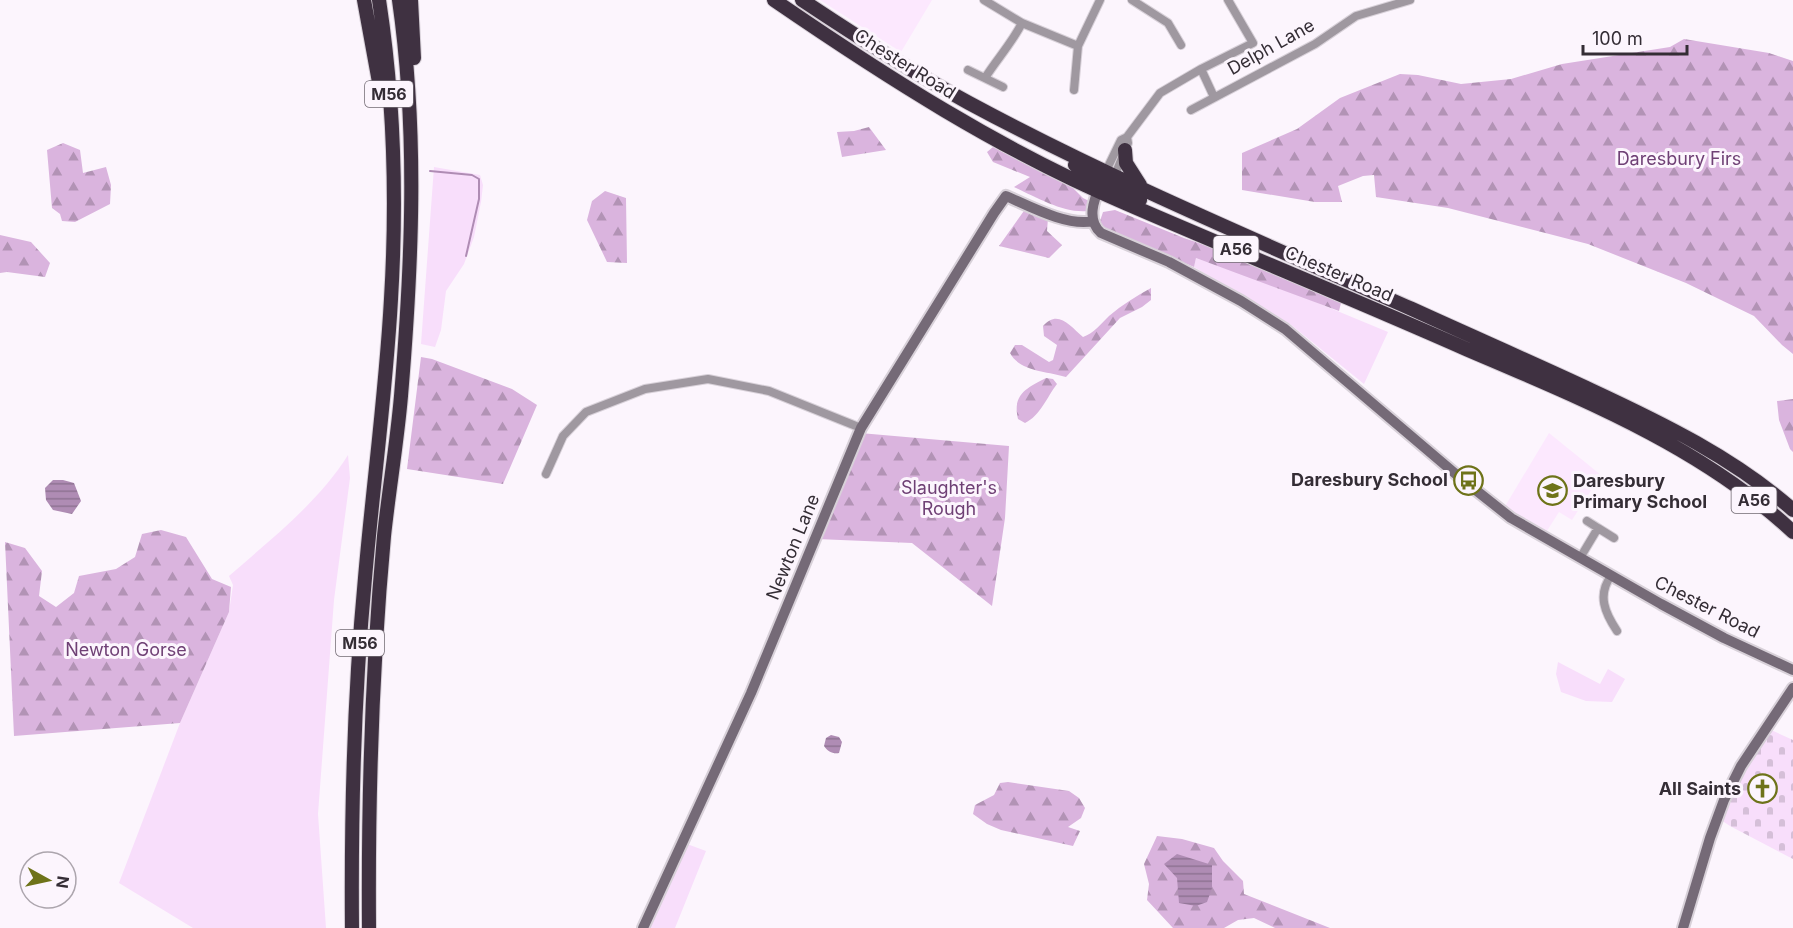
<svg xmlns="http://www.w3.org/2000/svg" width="1793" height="928" viewBox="0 0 1793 928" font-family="Inter,sans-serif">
	<defs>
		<pattern id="forest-firs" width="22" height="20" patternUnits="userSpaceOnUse" patternTransform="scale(1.5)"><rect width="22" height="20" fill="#dab4de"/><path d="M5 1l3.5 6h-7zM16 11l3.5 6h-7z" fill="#b293b5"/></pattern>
		<pattern id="cemetery-stones" width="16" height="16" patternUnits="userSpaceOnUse" patternTransform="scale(1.5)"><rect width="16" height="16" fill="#f8defb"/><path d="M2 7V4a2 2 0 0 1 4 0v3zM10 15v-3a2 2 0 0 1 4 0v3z" fill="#d5bfd8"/></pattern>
		<pattern id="water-rules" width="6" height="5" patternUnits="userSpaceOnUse" patternTransform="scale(1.5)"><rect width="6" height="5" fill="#af8cb4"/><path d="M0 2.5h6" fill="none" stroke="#8f7393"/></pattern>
	</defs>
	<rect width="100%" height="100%" fill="#fcf5fd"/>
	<!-- built -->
	<path fill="#fce8fe" d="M 820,0 L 932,0 L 901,52 Z
		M 1549,433 L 1601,475 L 1572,520 L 1559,512 L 1545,534 L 1504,508 Z"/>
	<!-- green -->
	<path fill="#f8defb" d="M 434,167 L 480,175 L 483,185 L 481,202 L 474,237 L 464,264 L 446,291 L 441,330 L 435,347 L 421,344 Z
		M 1196,258 L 1289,291 L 1388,332 L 1364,384 L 1290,324 L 1194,267 Z
		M 348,455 L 350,478 L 334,600 L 318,814 L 326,928 L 193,928 L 119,883 L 180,723 L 229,612 L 233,585 L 229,576 C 271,539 318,503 348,455 Z
		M 1558,662 L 1600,684 L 1608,669 L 1625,679 L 1612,702 L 1586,701 L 1561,692 L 1556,674 Z
		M 687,844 L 706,851 L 675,928 L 647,928 Z"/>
	<!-- forest -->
	<path fill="url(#forest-firs)" d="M 1684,39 L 1769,53 L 1793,61 L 1793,354 L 1782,345 L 1754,316 L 1686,283 L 1588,244 L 1448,208 L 1376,197 L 1374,175 L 1363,176 L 1338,186 L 1342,202 L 1315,202 L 1242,190 L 1242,153 L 1297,129 L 1340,98 L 1400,74 L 1418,75 L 1461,84 L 1511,79 L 1562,64 L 1670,47 Z
		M 869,127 L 886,150 L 842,157 L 837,132 L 854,131 Z
		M 63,143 L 80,150 L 83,173 L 106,167 L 111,185 L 110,204 L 75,222 L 62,221 L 60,214 L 52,208 L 47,150 Z
		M 993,147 L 1073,188 L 1083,198 L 1091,202 L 1087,211 C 1063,213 1036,197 1014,187 L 1030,177 L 993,162 L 987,152 Z
		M 605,191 L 626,198 L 627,263 L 607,262 L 587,220 L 592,201 Z
		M 1026,208 L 1048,218 L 1047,231 L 1062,245 L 1049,258 L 999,246 Z
		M 1115,210 L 1184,238 L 1222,251 L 1341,303 L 1339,311 L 1196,258 L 1194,267 L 1111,232 L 1099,224 L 1103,212 Z
		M 0,235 L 31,242 L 50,263 L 45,277 L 7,272 L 0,273 Z
		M 1151,288 L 1151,300 L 1142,307 L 1120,318 L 1066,377 C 1048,371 1020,372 1010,353 L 1015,345 L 1022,345 L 1049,362 L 1053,360 L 1057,345 L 1044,336 L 1043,326 C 1058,309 1070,326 1083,337 C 1094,333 1101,324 1109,316 C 1122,305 1136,296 1151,288 Z
		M 421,357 L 432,359 L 512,389 L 537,405 L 503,484 L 407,469 Z
		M 1046,378 L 1053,379 L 1057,384 C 1047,397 1040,416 1025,423 L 1018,419 C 1012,394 1027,388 1046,378 Z
		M 1793,399 L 1793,452 L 1790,449 L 1779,420 L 1777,401 Z
		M 860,433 L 1009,446 L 1005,518 L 992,606 L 912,543 L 817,539 Z
		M 161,530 L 186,537 L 212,579 L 231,587 L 229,612 L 180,723 L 14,736 L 5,542 L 25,548 L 42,571 L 39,596 L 56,607 L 74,593 L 79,576 L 116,569 L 135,557 L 142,534 Z
		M 1008,782 L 1069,791 L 1079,798 L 1085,808 L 1081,818 L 1068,827 L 1080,831 L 1073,846 L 1001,830 L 987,824 L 973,814 L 975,805 L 994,795 L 1000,783 Z
		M 1157,836 L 1182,839 L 1214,848 L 1223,861 L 1243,881 L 1244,894 L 1330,928 L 1275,928 L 1254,918 L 1238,920 L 1224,928 L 1173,928 L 1147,900 L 1149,884 L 1144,864 Z"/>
	<!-- cemetery -->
	<path fill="url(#cemetery-stones)" d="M 1769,729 L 1793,740 L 1793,859 L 1730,826 L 1718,818 L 1730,794 Z"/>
	<!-- water -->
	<path fill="url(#water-rules)" d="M 53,480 L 63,480 L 74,483 L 81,501 L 72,514 L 53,510 L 46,500 L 45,488 Z
		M 831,735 L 839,737 L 842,742 L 839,753 C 833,754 828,752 824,746 L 826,738 Z
		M 1177,854 L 1212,865 L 1212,888 L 1207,902 L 1196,906 L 1179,903 L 1177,878 L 1164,864 Z"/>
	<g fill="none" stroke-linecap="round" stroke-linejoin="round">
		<!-- stream -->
		<path stroke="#af8cb4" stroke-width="2" d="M 430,171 L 472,175 L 479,179 L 479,199 L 466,256"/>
		<defs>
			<path id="street" d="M 984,0 L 1022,23 L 1078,46
				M 1132,0 L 1168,23 L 1181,45
				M 1201,69 L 1214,97
				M 968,70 L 1003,87
				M 985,78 C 997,59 1012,43 1022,23
				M 1074,90 L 1078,46 L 1100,0
				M 1191,110 L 1315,44 L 1356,16 L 1410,0
				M 1106,171 L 1121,140 L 1127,137 L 1160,93 L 1201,69 L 1253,43 L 1228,0
				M 1115,175 L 1128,143 L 1127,137
				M 546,474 L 563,436 L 586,412 L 645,389 L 708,379 L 769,391 L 861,428
				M 1587,521 L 1598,528
				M 1580,558 L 1598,528 L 1614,538
				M 1611,576 C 1597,595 1605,613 1617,631"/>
			<path id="secondary" d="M 1100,185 C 1094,200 1086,220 1101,233 L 1169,262 L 1241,301 L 1285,329 L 1458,476 L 1511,518 L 1661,604 L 1724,638 L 1793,670
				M 643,928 L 751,693 L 861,428 L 994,213 L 1006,196 C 1029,206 1068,227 1093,221
				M 1683,928 L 1710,838 L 1724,800 L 1741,766 L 1793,688"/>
			<path id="highway" d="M 364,0 L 381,93
				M 411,0 L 414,58
				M 774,0 C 885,76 1000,150 1125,203 C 1238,252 1353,299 1466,349 C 1580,398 1701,446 1793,532
				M 802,0 C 856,36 912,72 969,103 C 1112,180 1263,243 1412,309 C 1471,336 1531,362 1591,390 C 1662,423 1734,458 1793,510
				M 1125,150 L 1126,163 L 1140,185
				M 1075,165 L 1140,200
				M 352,928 C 351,811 354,694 365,578 C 373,485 386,392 391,299 C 397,200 394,98 379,0
				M 369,928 C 368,797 372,666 384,536 C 389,489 397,443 401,396 C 412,264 418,132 399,0"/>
		</defs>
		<!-- street casing -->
		<use href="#street" stroke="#d8d1d9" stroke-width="10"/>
		<!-- secondary casing -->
		<use href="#secondary" stroke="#d8d1d9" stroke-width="14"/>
		<!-- highway casing -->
		<use href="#highway" stroke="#d8d1d9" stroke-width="16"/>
		<!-- street -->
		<use href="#street" stroke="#9f98a0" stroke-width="8"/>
		<!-- secondary -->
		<use href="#secondary" stroke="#756a77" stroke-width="10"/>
		<!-- highway -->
		<use href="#highway" stroke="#3f3141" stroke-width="14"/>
	</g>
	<!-- icons -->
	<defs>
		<symbol id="bus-ring" viewBox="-11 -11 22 22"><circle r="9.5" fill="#fcf5fd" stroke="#6e7319" stroke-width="1.5"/><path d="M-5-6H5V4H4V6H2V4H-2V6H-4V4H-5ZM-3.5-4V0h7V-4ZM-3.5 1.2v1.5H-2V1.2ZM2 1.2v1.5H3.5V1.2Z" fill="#6e7319"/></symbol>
		<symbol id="school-ring" viewBox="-11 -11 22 22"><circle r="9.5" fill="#fcf5fd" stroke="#6e7319" stroke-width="1.5"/><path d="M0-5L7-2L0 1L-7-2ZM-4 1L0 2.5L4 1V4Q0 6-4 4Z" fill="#6e7319"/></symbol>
		<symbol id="church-ring" viewBox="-11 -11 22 22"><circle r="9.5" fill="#fcf5fd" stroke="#6e7319" stroke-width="1.5"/><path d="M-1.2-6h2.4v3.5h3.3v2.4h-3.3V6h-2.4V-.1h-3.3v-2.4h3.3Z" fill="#6e7319"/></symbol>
	</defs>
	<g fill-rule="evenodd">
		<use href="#bus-ring" x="1452" y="464" width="33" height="33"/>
		<use href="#school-ring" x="1536" y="474" width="33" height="33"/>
		<use href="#church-ring" x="1746" y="772" width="33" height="33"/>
	</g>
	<g text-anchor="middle" stroke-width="6" stroke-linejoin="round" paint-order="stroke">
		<!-- shield labels -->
		<g fill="#fcf5fd" stroke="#706971" stroke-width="1.5">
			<rect x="365" y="81" width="48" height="26" rx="4.5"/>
			<rect x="1213.5" y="236" width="45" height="26" rx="4.5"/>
			<rect x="1731.5" y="487" width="45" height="26" rx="4.5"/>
			<rect x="336" y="630" width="48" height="26" rx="4.5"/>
		</g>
		<g font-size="16" font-weight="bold" fill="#342d35">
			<text x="389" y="100">M56</text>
			<text x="1236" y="255">A56</text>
			<text x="1754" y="506">A56</text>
			<text x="360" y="649">M56</text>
		</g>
		<!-- street labels -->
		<g font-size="18" fill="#342d35" stroke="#fcf5fd">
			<text transform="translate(1271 47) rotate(-29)" y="6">Delph Lane</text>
			<text transform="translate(905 64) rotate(32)" y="6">Chester Road</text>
			<text transform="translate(1339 274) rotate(23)" y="6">Chester Road</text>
			<text transform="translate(793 547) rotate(-68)" y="6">Newton Lane</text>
			<text transform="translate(1707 607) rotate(27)" y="6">Chester Road</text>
		</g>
		<!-- park labels -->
		<g font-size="18" fill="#6f4075" stroke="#fcf5fd">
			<text x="1679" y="165">Daresbury Firs</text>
			<text x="949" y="494">Slaughter's<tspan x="949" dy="21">Rough</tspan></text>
			<text x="126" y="656">Newton Gorse</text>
		</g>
		<!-- poi labels -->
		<g font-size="18" font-weight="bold" fill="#342d35" stroke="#fcf5fd" text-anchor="end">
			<text x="1448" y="486">Daresbury School</text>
			<text x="1573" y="487" text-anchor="start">Daresbury<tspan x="1573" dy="21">Primary School</tspan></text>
			<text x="1741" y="795">All Saints</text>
		</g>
	</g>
	<!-- north arrow -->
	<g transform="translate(48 880) rotate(98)"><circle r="28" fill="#fcf5fd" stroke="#aca5ad" stroke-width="1.5"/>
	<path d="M0-4.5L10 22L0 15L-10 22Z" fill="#6e7319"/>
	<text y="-9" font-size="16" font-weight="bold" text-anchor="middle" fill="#342d35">N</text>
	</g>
	<!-- scale -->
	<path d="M1583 45v9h104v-9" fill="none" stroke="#342d35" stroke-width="3"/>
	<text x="1592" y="45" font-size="18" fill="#342d35" stroke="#fcf5fd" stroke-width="4.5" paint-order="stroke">100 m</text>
</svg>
